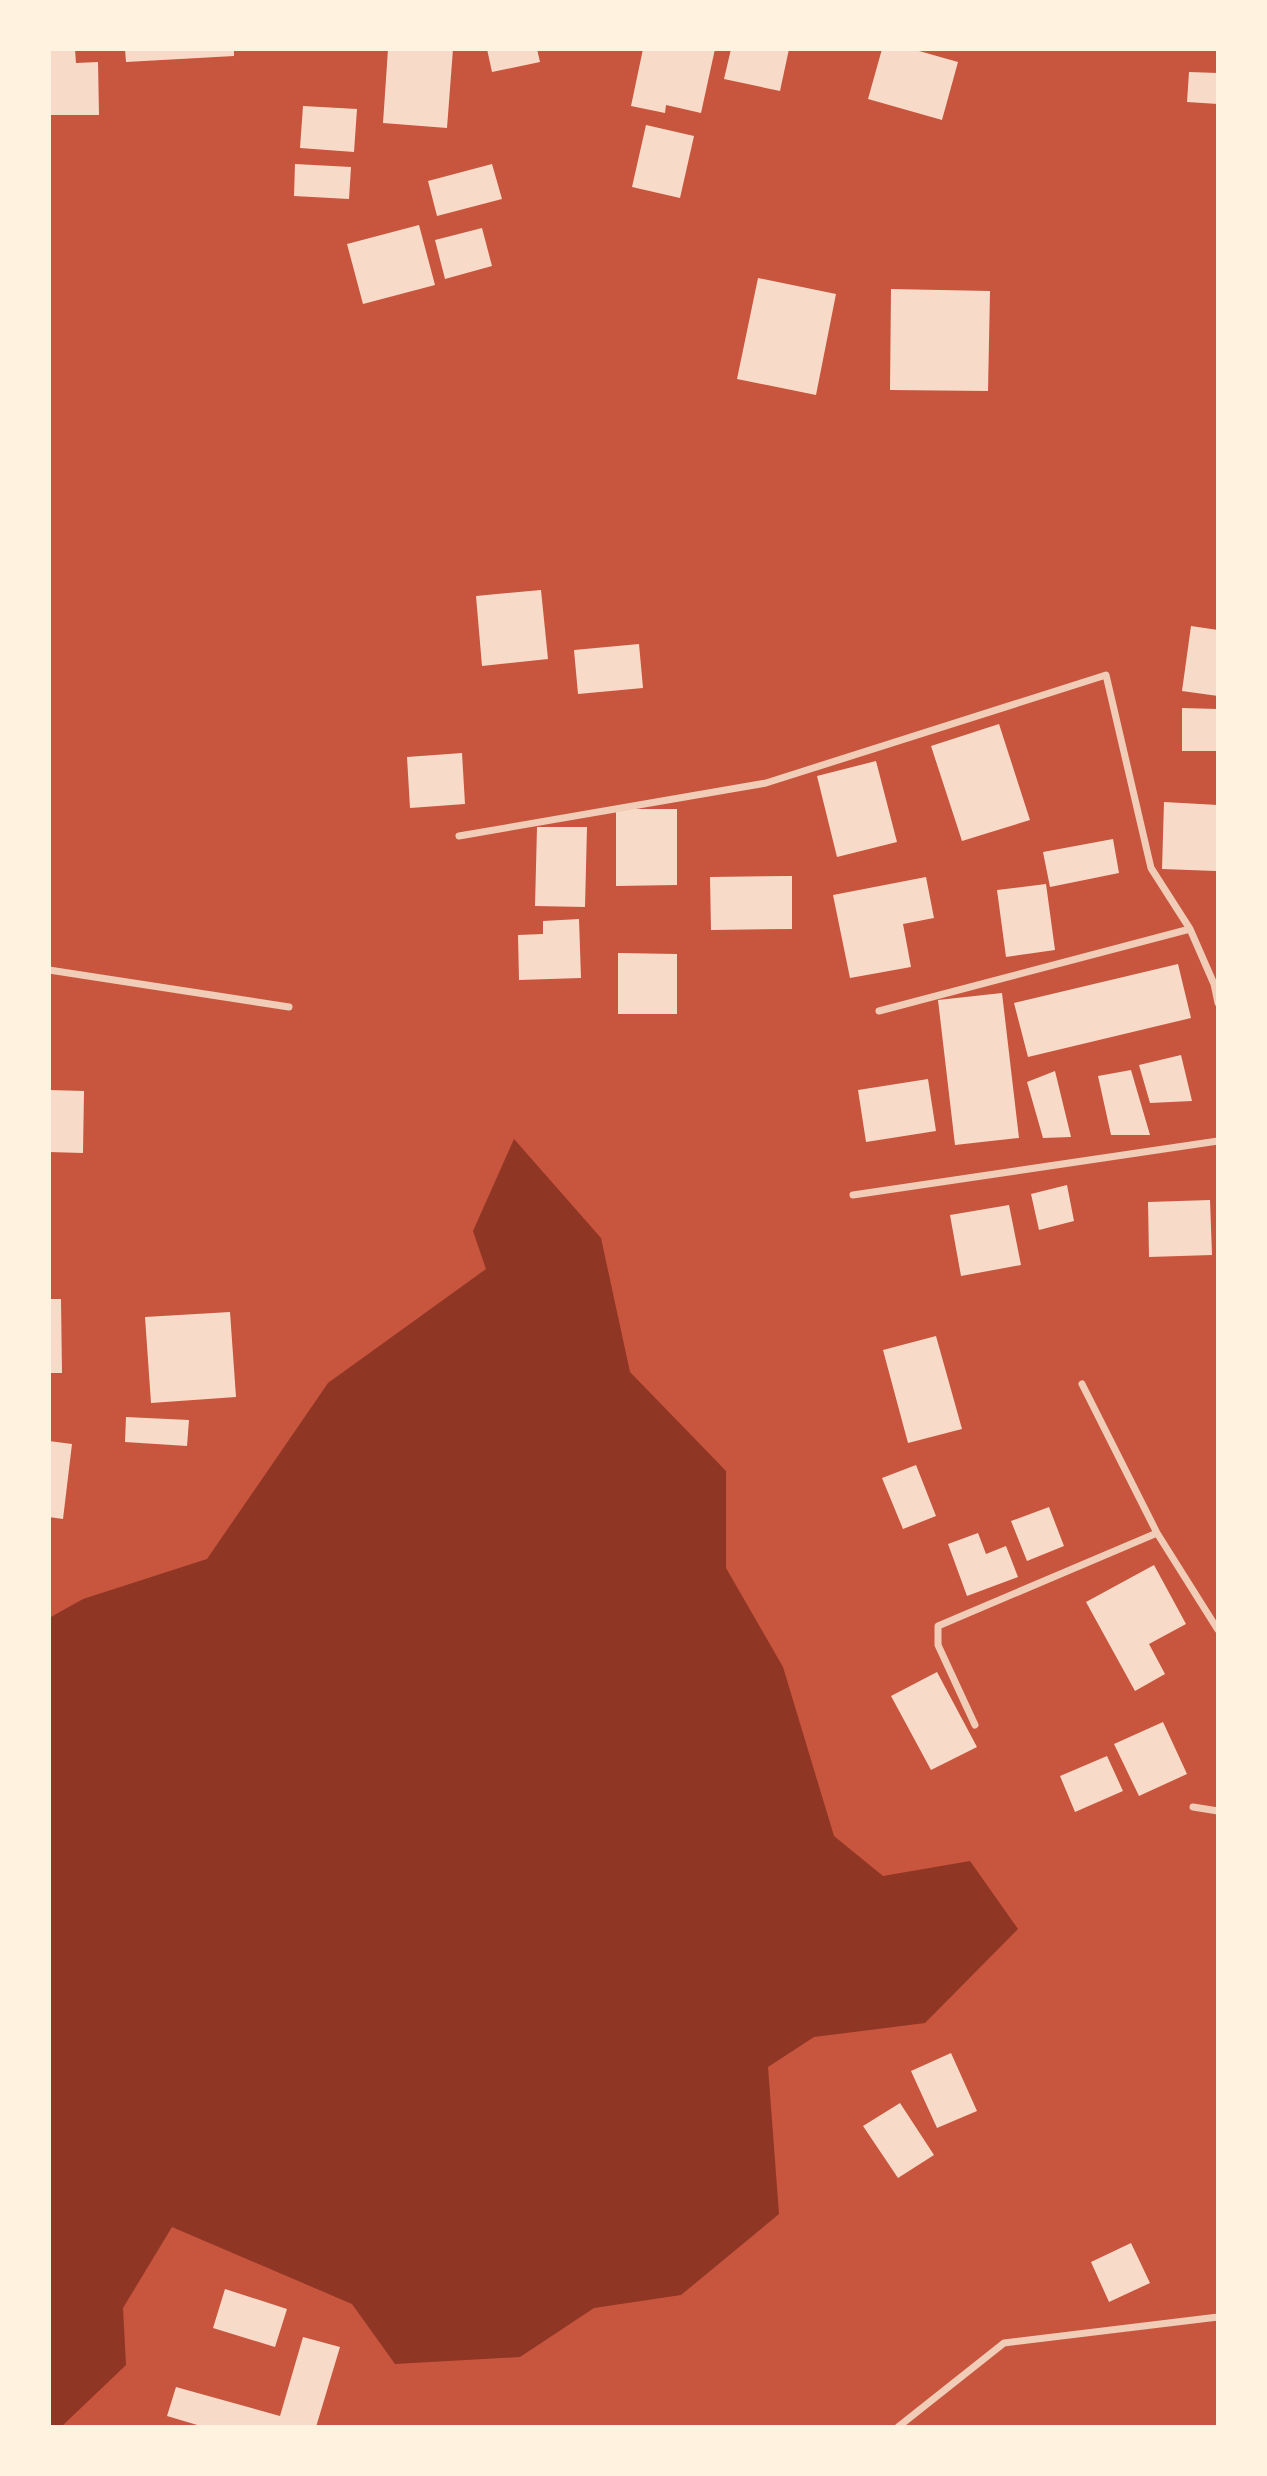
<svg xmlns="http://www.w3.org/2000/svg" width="1267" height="2476" viewBox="0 0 1267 2476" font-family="'Fira Sans Condensed',sans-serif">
	<rect width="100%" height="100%" fill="#c8553d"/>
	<!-- water -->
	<path fill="#8f3625" d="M 514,1139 L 601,1238 L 630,1372 L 726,1471 L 726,1568 L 783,1667 L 834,1836 L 883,1876 L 970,1861 L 1018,1929 L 925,2023 L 814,2037 L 768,2067 L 779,2214 L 681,2295 L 594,2308 L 520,2357 L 395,2364 L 352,2304 L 172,2227 L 123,2308 L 126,2365 L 61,2427 L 49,2427 L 49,1618 L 83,1599 L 207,1559 L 328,1383 L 486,1269 L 473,1231 Z"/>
	<!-- building -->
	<path fill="#f7dbc8" d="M 49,49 L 75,49 L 76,63 L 98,62 L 99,115 L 49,115 Z
		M 125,49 L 234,49 L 234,56 L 126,62 Z
		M 388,49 L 453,49 L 447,128 L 383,123 Z
		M 487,49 L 537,49 L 540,62 L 492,72 Z
		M 643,49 L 715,49 L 701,113 L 666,105 L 665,113 L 631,106 Z
		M 731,49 L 789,49 L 780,91 L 724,79 Z
		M 882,49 L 912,49 L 958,62 L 942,120 L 868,99 Z
		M 1189,72 L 1218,73 L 1218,104 L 1187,102 Z
		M 303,106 L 357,109 L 354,152 L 300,148 Z
		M 646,125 L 694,136 L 680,198 L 632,187 Z
		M 295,164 L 351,167 L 349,199 L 294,196 Z
		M 492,164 L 502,199 L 437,216 L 428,181 Z
		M 419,225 L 435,285 L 363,304 L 347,244 Z
		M 482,228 L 492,266 L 445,279 L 435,240 Z
		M 758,278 L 836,294 L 816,395 L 737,379 Z
		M 891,289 L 990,291 L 988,391 L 890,390 Z
		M 541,590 L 548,659 L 482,666 L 476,596 Z
		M 1191,626 L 1218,630 L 1218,696 L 1182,691 Z
		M 639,644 L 643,688 L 578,694 L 574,650 Z
		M 1182,708 L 1218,709 L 1218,751 L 1182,751 Z
		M 999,724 L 1030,820 L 962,841 L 931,746 Z
		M 462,753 L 465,804 L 410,808 L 407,757 Z
		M 876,761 L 897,842 L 837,857 L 817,776 Z
		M 1164,802 L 1218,805 L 1216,871 L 1162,869 Z
		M 616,809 L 677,809 L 677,885 L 616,886 Z
		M 537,827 L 587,827 L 585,907 L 535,906 Z
		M 1113,839 L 1119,873 L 1050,887 L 1043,852 Z
		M 792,876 L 792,929 L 711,930 L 710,877 Z
		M 926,877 L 934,918 L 903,924 L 911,967 L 850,978 L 833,895 Z
		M 1046,884 L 1055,950 L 1006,957 L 997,890 Z
		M 579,919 L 581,978 L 519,980 L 518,935 L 543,934 L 543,921 Z
		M 618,953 L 677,954 L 677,1014 L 618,1014 Z
		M 1178,964 L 1191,1018 L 1028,1057 L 1014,1003 Z
		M 1002,993 L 1019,1138 L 955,1145 L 938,1000 Z
		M 1181,1055 L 1192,1101 L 1150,1103 L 1139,1065 Z
		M 1131,1070 L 1150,1135 L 1111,1135 L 1098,1076 Z
		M 1055,1071 L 1071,1137 L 1043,1138 L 1027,1082 Z
		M 928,1079 L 936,1131 L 866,1142 L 858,1090 Z
		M 49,1090 L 84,1091 L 83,1153 L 49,1152 Z
		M 1067,1185 L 1074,1221 L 1039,1230 L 1031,1194 Z
		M 1210,1200 L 1212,1255 L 1149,1257 L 1148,1202 Z
		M 1009,1205 L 1021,1265 L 961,1276 L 950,1215 Z
		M 49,1299 L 61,1299 L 62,1373 L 49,1373 Z
		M 230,1312 L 236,1397 L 151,1403 L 145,1317 Z
		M 936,1336 L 962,1429 L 908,1443 L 883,1350 Z
		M 126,1417 L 189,1420 L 187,1446 L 125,1442 Z
		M 49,1441 L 72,1444 L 63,1519 L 49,1517 Z
		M 916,1465 L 936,1516 L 903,1529 L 882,1478 Z
		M 1049,1507 L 1064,1546 L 1027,1561 L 1011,1521 Z
		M 978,1533 L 986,1554 L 1006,1546 L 1018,1577 L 967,1596 L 948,1544 Z
		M 1154,1565 L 1186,1624 L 1149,1644 L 1165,1674 L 1135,1691 L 1086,1602 Z
		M 937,1672 L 977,1747 L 931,1770 L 891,1696 Z
		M 1163,1722 L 1187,1774 L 1139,1796 L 1114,1744 Z
		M 1107,1756 L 1123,1791 L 1075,1812 L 1060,1776 Z
		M 951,2053 L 977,2111 L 937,2128 L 911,2071 Z
		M 900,2103 L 934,2155 L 898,2178 L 863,2126 Z
		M 1131,2243 L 1150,2283 L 1109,2302 L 1091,2262 Z
		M 225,2289 L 287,2309 L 275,2347 L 213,2328 Z
		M 303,2337 L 340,2347 L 316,2427 L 204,2427 L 167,2416 L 176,2387 L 280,2416 Z"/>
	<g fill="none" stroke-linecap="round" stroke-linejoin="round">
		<!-- minor -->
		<path stroke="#f1ccb7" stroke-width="7" d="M 459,836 L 766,783 L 1106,675 L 1151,868 L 1190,929 L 1214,984 L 1218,1003
			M 49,970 L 289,1007
			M 879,1011 L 1190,929
			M 853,1195 L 1218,1141
			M 1082,1384 L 1157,1533 L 1218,1630
			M 975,1725 L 938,1645 L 938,1626 L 1157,1533
			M 1193,1807 L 1218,1811
			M 898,2427 L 1004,2343 L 1218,2317"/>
	</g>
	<!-- border -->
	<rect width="1267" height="2476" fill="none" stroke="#fff3e0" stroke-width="102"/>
</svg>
